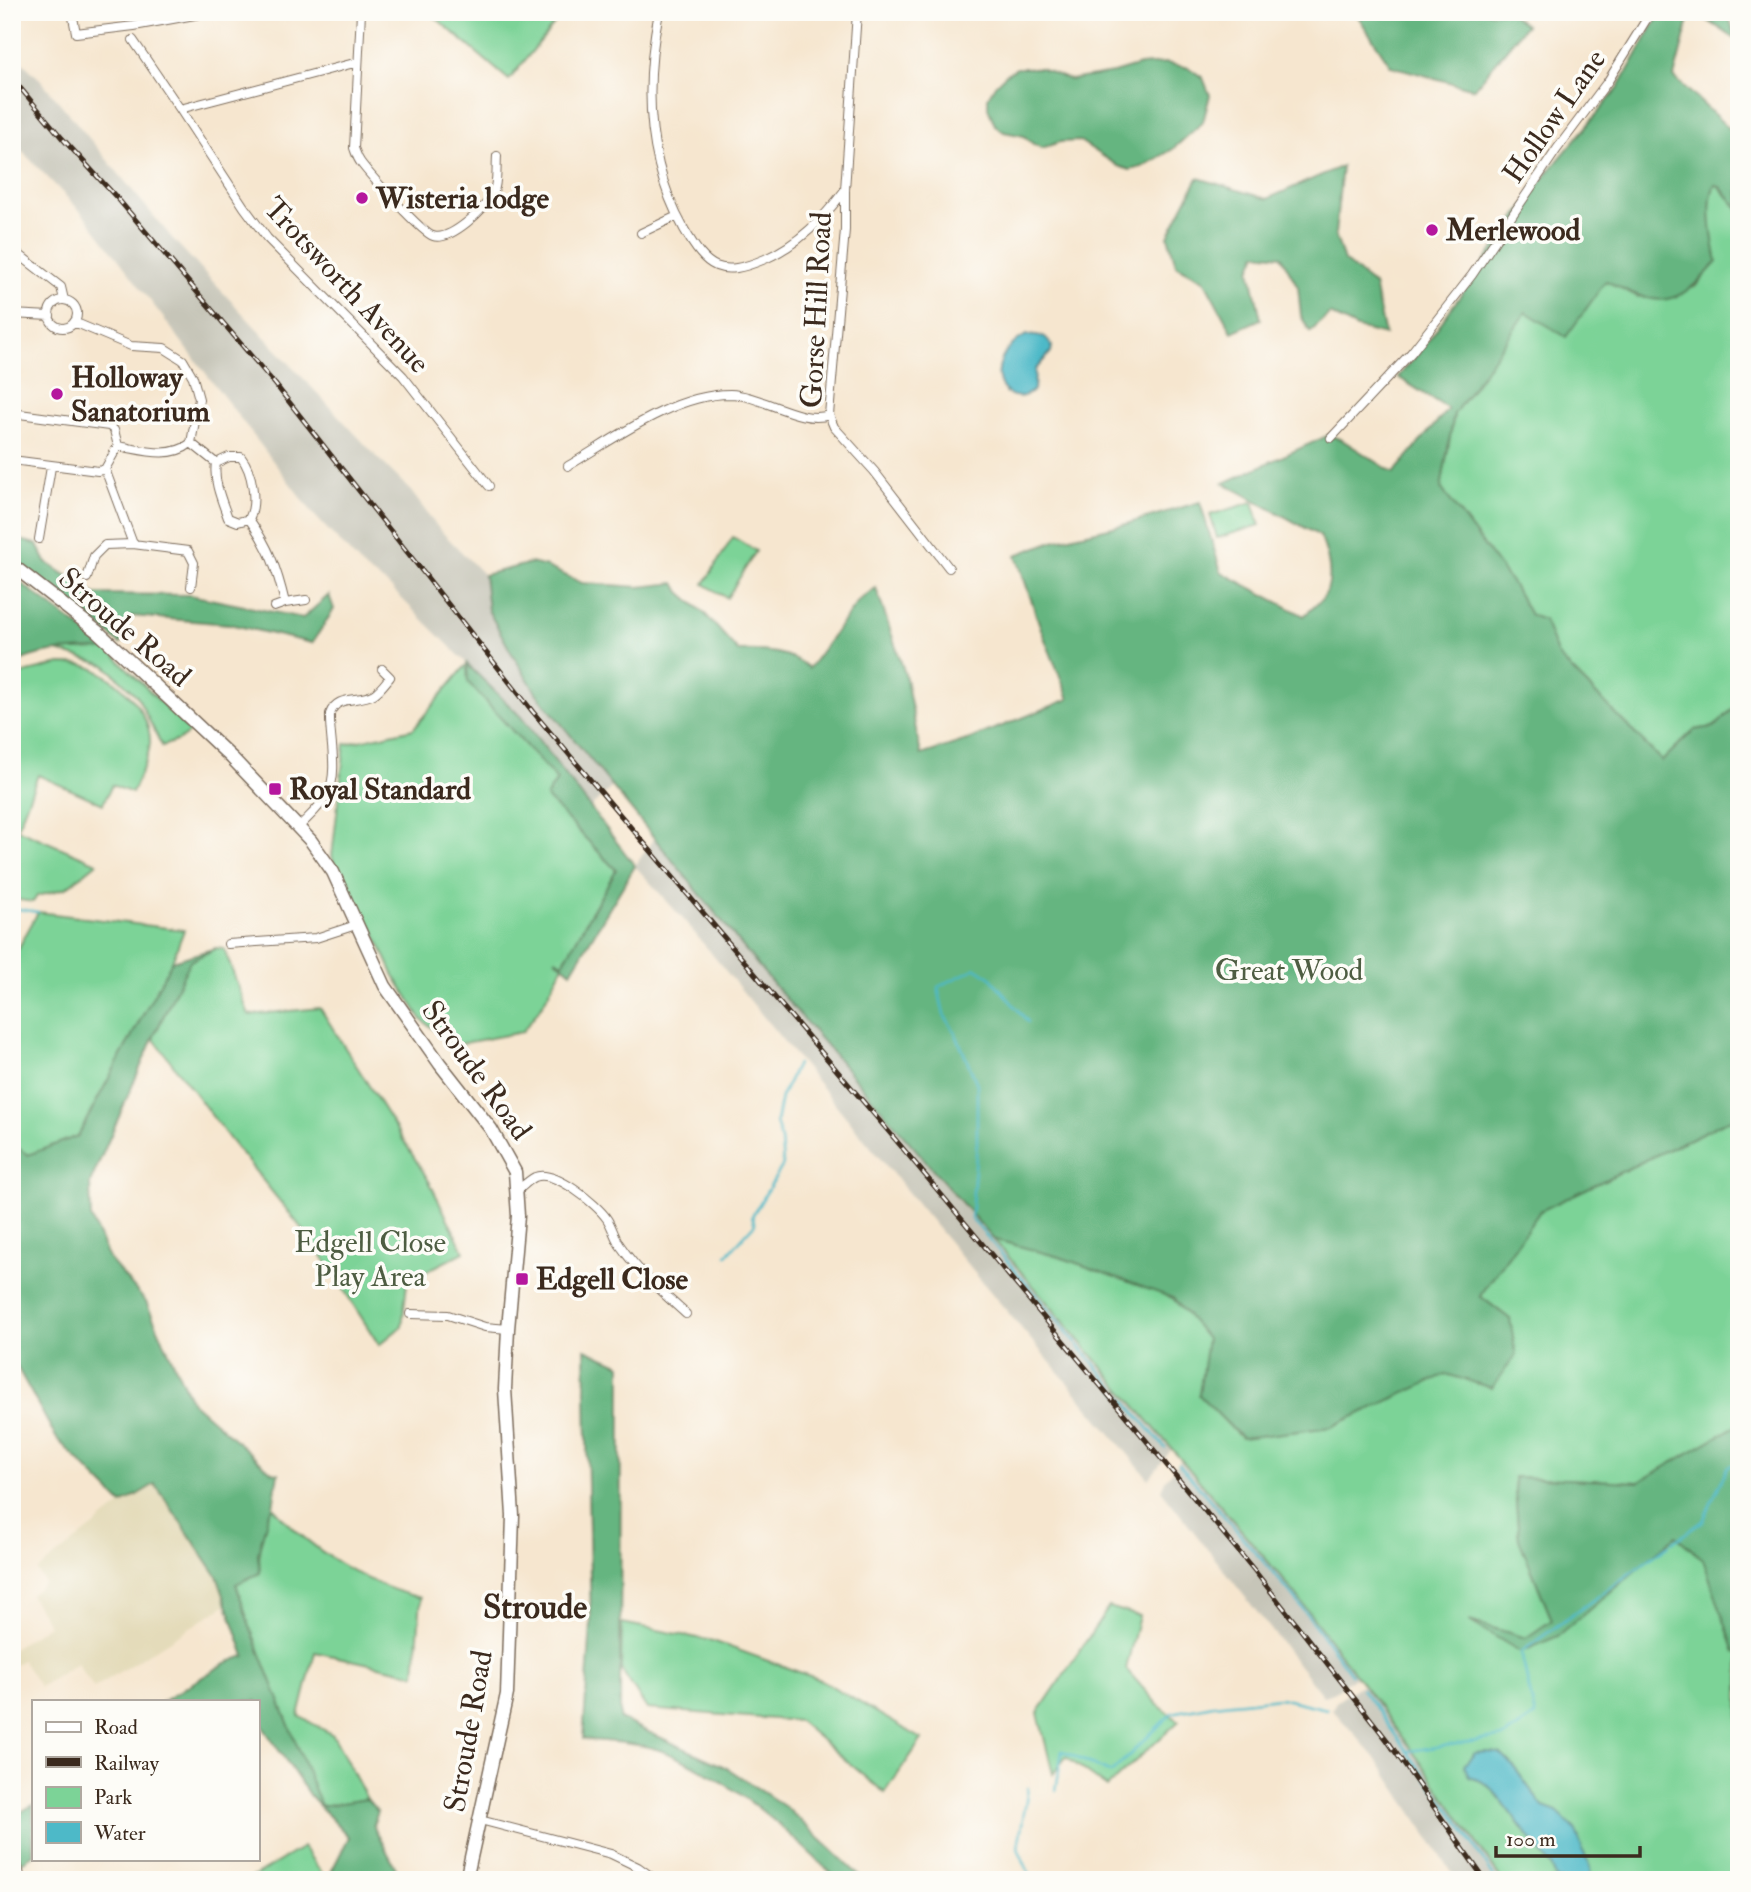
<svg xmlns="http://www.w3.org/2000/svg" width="1751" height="1892" viewBox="0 0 1751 1892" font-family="'IM FELL Double Pica',serif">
	<rect width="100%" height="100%" fill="#fdfcf7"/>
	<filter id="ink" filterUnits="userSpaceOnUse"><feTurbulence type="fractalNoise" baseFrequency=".0143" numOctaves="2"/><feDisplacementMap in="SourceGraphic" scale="14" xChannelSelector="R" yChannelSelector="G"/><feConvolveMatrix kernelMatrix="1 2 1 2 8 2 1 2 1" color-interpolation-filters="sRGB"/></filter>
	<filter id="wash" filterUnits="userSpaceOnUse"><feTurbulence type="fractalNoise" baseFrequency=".00686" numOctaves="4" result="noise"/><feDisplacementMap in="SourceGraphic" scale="28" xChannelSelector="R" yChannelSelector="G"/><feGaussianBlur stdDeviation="1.57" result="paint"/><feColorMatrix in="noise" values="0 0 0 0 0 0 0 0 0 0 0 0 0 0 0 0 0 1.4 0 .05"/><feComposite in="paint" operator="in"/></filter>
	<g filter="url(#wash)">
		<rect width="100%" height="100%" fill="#f6e6cf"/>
		<!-- built -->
		<path fill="#e4dbba" d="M 155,1484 L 217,1576 L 227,1604 L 94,1688 L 77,1663 L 40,1687 L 22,1660 L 12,1667 L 12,1649 L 49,1625 L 30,1595 L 45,1583 L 37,1571 L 122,1504 Z"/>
		<!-- industrial -->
		<path fill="#c6c5b8" d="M 12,53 L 40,79 L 172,238 L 376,456 L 410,490 L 439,529 L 484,575 L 488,610 L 524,674 L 537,694 L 612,787 L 590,808 L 521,717 L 387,584 L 366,570 L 315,516 L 87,218 L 20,149 L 12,138 Z
			M 654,838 L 769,979 L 1171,1450 L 1149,1479 L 967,1264 L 683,919 L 635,866 Z
			M 1180,1461 L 1293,1591 L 1356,1676 L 1331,1694 L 1323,1696 L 1161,1490 L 1165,1481 Z
			M 1362,1684 L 1419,1760 L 1502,1880 L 1457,1880 L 1375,1757 L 1332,1709 L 1336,1702 Z"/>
		<!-- green -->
		<path fill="#7cd397" stroke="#5c7e5a" stroke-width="2" d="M 429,12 L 564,12 L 509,80 Z
			M 1715,185 L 1719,186 L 1739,209 L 1739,694 L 1734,707 L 1720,722 L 1713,727 L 1694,730 L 1662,761 L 1558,656 L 1544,620 L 1530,615 L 1513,585 L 1441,488 L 1454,414 L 1526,311 L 1606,280 L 1638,297 L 1695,287 L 1716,262 C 1713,242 1705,203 1715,185 Z
			M 1253,502 L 1260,525 L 1217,538 L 1210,515 Z
			M 733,537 L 756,551 L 727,598 L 704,584 Z
			M 108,649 L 190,732 L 179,740 L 162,746 L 137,696 L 105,665 L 53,650 Z
			M 60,664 C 67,664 75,664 82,665 C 112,671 151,710 150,742 C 149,759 138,778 132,793 L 112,785 L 103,804 L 38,775 L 17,829 L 97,863 L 66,888 L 37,896 L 33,902 L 12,899 L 12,676 Z
			M 467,664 L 468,682 L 557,780 L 546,797 L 616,870 L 585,923 L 543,1004 L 522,1032 L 454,1045 L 422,1020 L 393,974 L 372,927 L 334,864 L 332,856 L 345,744 L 413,729 Z
			M 38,912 L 184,930 L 172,961 L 78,1136 L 28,1155 L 12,1144 L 12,960 Z
			M 216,948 L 224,949 L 249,1015 L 320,1008 L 429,1181 L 464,1252 L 425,1272 L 408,1275 L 402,1326 L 379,1345 L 316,1246 L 231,1141 L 153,1038 L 190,961 Z
			M 1739,1115 L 1739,1424 L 1639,1482 L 1514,1477 L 1519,1539 L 1552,1620 L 1526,1638 L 1472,1622 L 1521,1652 L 1558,1636 L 1676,1536 L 1703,1559 L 1735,1652 L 1739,1654 L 1739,1880 L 1591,1880 L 1590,1868 L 1583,1853 L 1557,1812 L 1543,1807 L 1514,1767 L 1500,1753 L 1481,1781 L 1492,1789 L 1552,1867 L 1557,1880 L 1502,1880 L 1419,1760 L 1293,1591 L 993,1239 L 1063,1258 L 1173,1298 L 1208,1339 L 1199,1395 L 1241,1438 L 1331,1427 L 1446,1373 L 1510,1319 L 1480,1296 L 1540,1211 Z
			M 273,1507 C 310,1550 366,1585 421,1598 L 415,1674 L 315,1652 L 299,1716 L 333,1735 L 367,1799 L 321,1806 L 250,1627 L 236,1583 L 260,1573 C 258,1551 260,1526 273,1507 Z
			M 1109,1607 L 1139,1616 L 1126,1669 L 1158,1705 L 1179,1721 L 1107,1787 L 1066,1757 L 1053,1774 L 1038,1713 Z
			M 622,1623 L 713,1641 L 821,1680 L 922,1739 L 885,1793 L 799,1721 L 647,1709 L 621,1669 Z
			M 303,1847 L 327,1880 L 248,1880 Z"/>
		<!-- forest -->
		<path fill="#65b580" stroke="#50704f" stroke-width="2" d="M 1355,12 L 1508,12 L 1526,25 L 1474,89 L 1391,66 Z
			M 1661,12 L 1691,12 L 1674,77 L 1739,138 L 1739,209 L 1719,186 L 1715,185 C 1705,203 1713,242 1717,262 C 1675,309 1660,308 1606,281 L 1566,337 L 1526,312 L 1454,414 L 1441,488 L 1513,585 L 1530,615 L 1544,620 L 1558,656 L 1662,761 L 1694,730 L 1713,727 L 1720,722 L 1734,707 L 1739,694 L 1739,1115 L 1540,1211 L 1480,1296 L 1510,1319 L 1516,1355 L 1492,1388 L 1446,1374 L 1331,1427 L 1242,1438 L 1199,1395 L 1207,1339 L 1173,1298 L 1063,1258 L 993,1239 L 769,979 L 537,694 L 511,652 L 488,610 L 484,575 L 531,563 L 547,567 L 582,583 L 639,587 L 675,583 L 680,592 L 705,614 L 738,651 C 763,650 789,651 809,668 L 859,600 L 876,588 L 905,674 L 921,755 L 970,739 L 1069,699 L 1042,632 L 1016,555 L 1053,541 L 1126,524 L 1200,502 L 1221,572 L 1304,616 C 1311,609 1323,601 1327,591 C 1333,573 1327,552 1320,536 L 1224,483 L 1329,435 L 1342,440 L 1394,473 L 1448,409 L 1398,377 L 1423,348 L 1549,171 L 1617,90 Z
			M 1695,12 L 1727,12 L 1737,40 Z
			M 1166,63 L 1189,68 L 1203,78 L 1210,95 L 1203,122 L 1173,149 L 1142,167 L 1130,170 L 1118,166 L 1080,141 L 1060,142 L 1042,148 L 1033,144 L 1024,136 L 1004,132 L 995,125 L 988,108 L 988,97 L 995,85 L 1006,74 L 1017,68 L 1040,68 L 1070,80 L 1113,73 L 1140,65 Z
			M 1342,166 L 1335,234 L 1344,261 L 1374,285 L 1385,335 L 1357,328 L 1330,314 L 1310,332 L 1301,316 L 1298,287 L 1281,256 L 1257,253 L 1250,270 L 1261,319 L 1232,332 L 1204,280 L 1176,265 L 1168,236 L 1198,178 L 1267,199 Z
			M 12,538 L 37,544 L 46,562 L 95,594 L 190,595 L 303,618 L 329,595 L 334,609 L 312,643 L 229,624 L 132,616 L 120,644 L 94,620 L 12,558 Z
			M 12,576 L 108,649 C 74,650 43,648 12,665 Z
			M 467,664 L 521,717 L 635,866 L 571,972 L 555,959 L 563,963 L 616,870 L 546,797 L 557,780 L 468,682 Z
			M 216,948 L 190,961 L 153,1038 L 90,1183 L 91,1218 L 109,1259 L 146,1302 L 191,1401 L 272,1472 L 278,1473 L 273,1507 L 268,1515 L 258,1554 L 260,1573 L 236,1584 L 250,1627 L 321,1806 L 367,1799 L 378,1812 L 373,1825 L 402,1880 L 327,1880 L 349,1837 L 310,1796 L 257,1718 L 257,1701 L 163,1701 L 226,1663 L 245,1656 L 217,1576 L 155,1484 L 122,1504 L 57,1439 L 12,1358 L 12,1312 L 15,1306 L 12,1304 L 12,1144 L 28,1155 L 78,1136 L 172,961 Z
			M 585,1349 L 621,1365 L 620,1719 L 727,1768 L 787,1808 L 864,1880 L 838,1880 C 787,1830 730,1777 662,1751 C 640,1743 607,1742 583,1739 L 591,1624 Z
			M 1739,1424 L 1739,1654 L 1735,1652 L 1703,1559 L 1676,1536 L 1558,1636 L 1521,1652 L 1469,1621 L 1526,1638 L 1552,1620 L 1519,1539 L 1514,1477 L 1639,1482 Z
			M 33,1805 L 33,1855 L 20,1863 L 12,1817 Z"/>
		<!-- water -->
		<path fill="#4db9c8" stroke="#447273" stroke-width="2" d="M 1026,335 L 1045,337 L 1052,346 L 1051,352 L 1035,370 L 1034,390 C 1004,415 976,363 1026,335 Z
			M 1485,1752 L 1500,1753 L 1514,1767 L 1543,1807 L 1557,1812 L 1575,1829 L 1590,1869 L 1591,1880 L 1557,1880 L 1552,1867 L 1492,1789 L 1481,1781 L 1469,1777 L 1464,1765 L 1475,1753 Z"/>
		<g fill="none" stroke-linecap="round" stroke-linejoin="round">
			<!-- stream -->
			<path stroke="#4db9c8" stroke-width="2.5" d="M 12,908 L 38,912
				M 1028,1022 L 989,976 L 976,968 L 938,987 L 944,1015 L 955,1032 L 977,1084 L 977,1142 L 971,1218 L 1165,1448
				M 727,1255 L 755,1224 L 752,1216 L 783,1165 L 781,1140 L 776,1122 L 781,1097 L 797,1064
				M 1179,1464 L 1294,1597 L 1351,1674
				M 1672,1543 L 1703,1521 L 1727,1468 L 1739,1461
				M 1362,1689 L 1461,1826 L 1496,1880
				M 1409,1751 L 1504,1737 L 1535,1716 L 1521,1652 L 1669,1545
				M 1028,1788 L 1018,1848 L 1032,1880
				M 1056,1791 L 1062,1751 L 1111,1773 L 1172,1713 L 1213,1705 L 1280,1698 L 1327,1709"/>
		</g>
	</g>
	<g filter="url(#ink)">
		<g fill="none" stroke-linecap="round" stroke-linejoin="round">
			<defs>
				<path id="street" d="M 72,12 L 76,33 L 134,26 L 211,12
					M 361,12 L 354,148 C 356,153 357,158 361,163 C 370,175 422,233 433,236 C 450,242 486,208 493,194 C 498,183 496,168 497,156
					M 659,12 C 644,86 647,162 684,229 C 707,269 720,278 765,259 C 799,244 823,219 845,190
					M 857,12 L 845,190 L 845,230 L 829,415 L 834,427 L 874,471 L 949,568
					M 133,40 L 180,109
					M 358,62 L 180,109 L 244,207 L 267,238 L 403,376 L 489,486
					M 641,233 L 677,216
					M 12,249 L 61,287 L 64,300
					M49 314a14 14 0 1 1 28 0a14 14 0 1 1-28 0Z
					M 12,314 L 50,316
					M 74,322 L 131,346 L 164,348 L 183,360 L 193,377 L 199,399 L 191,443 C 170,460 142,450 118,446
					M 12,413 L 109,426 L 114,430 L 118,446 L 105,469 L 98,471 L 12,460
					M 1331,438 L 1411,353 L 1472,275 L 1557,149 L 1608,81 L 1651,12
					M 191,443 L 216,463 L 229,457 L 241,457 C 252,471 258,502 249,519 C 269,547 277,569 285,603
					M 216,463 C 213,481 222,501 228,518 L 238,522 L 249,519
					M 568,466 C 614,439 674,394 730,394 C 761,395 801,425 829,415
					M 105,469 L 133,544
					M 39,539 L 51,467
					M 87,578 L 94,556 L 105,545 L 133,544 L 188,551 L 194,563 L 191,587
					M 274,607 L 285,603 L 306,600
					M 298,828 C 308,817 321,807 328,793 C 339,770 329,739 330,714 C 337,694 358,703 374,694 C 380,690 385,683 390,677 L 382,669
					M 228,944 L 316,938 L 356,925
					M 518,1190 C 523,1186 529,1180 535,1177 C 554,1169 597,1204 607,1219 C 613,1228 615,1240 622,1248 C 639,1273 664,1294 686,1314
					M 410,1314 L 448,1315 L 485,1327 L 508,1329
					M 480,1820 L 611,1854 L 638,1867 L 656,1880
					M 12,1842 L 21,1880"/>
				<path id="secondary" d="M 12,565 L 98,632 L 125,657 L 232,758 L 311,841 L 333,872 L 385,986 L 440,1064 L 491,1129 L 515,1172 L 518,1216 L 508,1329 L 505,1389 L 513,1516 L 507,1694 L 466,1880"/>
			</defs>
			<!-- street casing -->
			<use href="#street" stroke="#7c6c5c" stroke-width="10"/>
			<!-- secondary casing -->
			<use href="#secondary" stroke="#7c6c5c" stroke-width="15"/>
			<!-- street -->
			<use href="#street" stroke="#fff" stroke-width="8"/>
			<!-- secondary -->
			<use href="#secondary" stroke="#fff" stroke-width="12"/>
			<defs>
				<path id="rail" d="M 12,78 L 62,138 L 118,199 L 275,384 L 533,712 L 900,1145 L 1254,1570 L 1387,1740 L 1485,1880"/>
			</defs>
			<!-- rail casing -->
			<use href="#rail" stroke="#3b2a1e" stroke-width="5"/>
			<!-- rail -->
			<use href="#rail" stroke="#fdfcf7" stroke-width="2.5" stroke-dasharray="8" stroke-linecap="butt"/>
		</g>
	</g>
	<!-- markers -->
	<g fill="#b5179e" stroke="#fdfcf7" stroke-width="2.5">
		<circle cx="362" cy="198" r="7"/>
		<circle cx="1432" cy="230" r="7"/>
		<circle cx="57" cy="394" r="7"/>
		<rect x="268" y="782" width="14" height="14" rx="3.5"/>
		<rect x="515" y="1272" width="14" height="14" rx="3.5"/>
	</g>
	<g text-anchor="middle" stroke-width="7" stroke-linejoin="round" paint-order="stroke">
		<!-- street labels -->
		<g font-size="30" fill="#3b2a1e" stroke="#fdfcf7">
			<text transform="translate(1554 116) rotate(-55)" y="10">Hollow Lane</text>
			<text transform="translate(347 285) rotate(47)" y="10">Trotsworth Avenue</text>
			<text transform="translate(816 310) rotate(-87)" y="10">Gorse Hill Road</text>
			<text transform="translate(125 627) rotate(41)" y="10">Stroude Road</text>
			<text transform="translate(477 1070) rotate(54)" y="10">Stroude Road</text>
			<text transform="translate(468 1731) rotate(-80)" y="10">Stroude Road</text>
		</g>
		<!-- poi labels -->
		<g font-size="30" font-weight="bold" fill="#3b2a1e" stroke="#fdfcf7" text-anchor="start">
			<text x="376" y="208">Wisteria lodge</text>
			<text x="1446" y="240">Merlewood</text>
			<text x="71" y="387">Holloway<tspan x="71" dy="34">Sanatorium</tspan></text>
			<text x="289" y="799">Royal Standard</text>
			<text x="536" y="1289">Edgell Close</text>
		</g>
		<!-- park labels -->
		<g font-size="30" fill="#4e5d42" stroke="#fdfcf7">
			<text x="1289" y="980">Great Wood</text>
			<text x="370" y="1252">Edgell Close<tspan x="370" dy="34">Play Area</tspan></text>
		</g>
		<!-- quarter labels -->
		<g font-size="33" font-weight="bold" fill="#3b2a1e" stroke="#fdfcf7">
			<text x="535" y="1618">Stroude</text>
		</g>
	</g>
	<!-- margin -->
	<rect width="1751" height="1892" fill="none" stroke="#fdfcf7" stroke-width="42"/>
	<!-- legend -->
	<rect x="32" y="1700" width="228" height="161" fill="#fdfcf7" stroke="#afa8a0" stroke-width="2"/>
	<rect x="46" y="1722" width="35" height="10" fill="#ffffff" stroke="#afa8a0" stroke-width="2"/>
	<text x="94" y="1734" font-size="21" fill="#3b2a1e">Road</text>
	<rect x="46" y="1757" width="35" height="10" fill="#3b2a1e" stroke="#afa8a0" stroke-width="2"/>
	<text x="94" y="1770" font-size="21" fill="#3b2a1e">Railway</text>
	<rect x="46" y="1787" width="35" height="21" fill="#7cd397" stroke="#afa8a0" stroke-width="2"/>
	<text x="94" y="1804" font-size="21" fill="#3b2a1e">Park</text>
	<rect x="46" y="1822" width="35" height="21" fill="#4db9c8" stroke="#afa8a0" stroke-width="2"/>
	<text x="94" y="1840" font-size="21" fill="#3b2a1e">Water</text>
	<!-- scale -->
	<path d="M1496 1846v10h144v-10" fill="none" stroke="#3b2a1e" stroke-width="3.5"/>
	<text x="1506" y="1846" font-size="21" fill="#3b2a1e" stroke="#fdfcf7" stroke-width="5" paint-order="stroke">100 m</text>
</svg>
